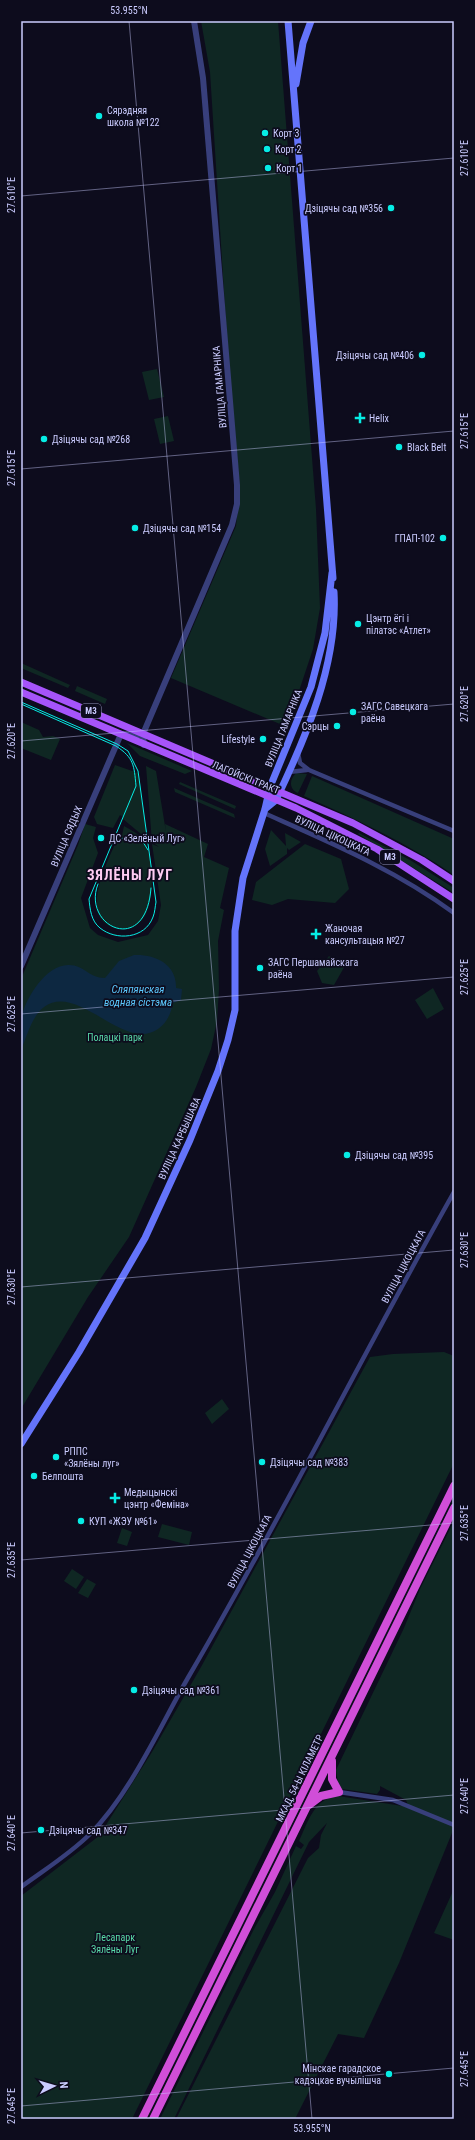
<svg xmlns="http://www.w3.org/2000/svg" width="475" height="2140" viewBox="0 0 475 2140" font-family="'Roboto Condensed',sans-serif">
	<rect width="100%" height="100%" fill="#0d0c1d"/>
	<!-- green -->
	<path fill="#0f2723" d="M 201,21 L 278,21 L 316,509 L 320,608 L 313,649 L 287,727 L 171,678 L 236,526 L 240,489 L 228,354 L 210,72 Z
		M 157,369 L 164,397 L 149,400 L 142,372 Z
		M 168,416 L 174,441 L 160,444 L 154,419 Z
		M 21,663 L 70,685 L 68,688 L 21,668 Z
		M 77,686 L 107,699 L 105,704 L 75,691 Z
		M 21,722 L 39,730 L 43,737 L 53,736 L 60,739 L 51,760 L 21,748 Z
		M 127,743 L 192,771 L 185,774 L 140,756 Z
		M 115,765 L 138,773 L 147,839 L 123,819 L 123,817 L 120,815 L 113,828 L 97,824 L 94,817 Z
		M 146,766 L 156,771 L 166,832 L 165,824 L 208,844 L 204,857 L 229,868 L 220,908 L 224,910 L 218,941 L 219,989 L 217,1021 L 211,1049 L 196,1087 L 129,1237 L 88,1297 L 21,1409 L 21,979 L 78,845 L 85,824 L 96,827 L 93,838 L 98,853 L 81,898 L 90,928 L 98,935 L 118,942 L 148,935 L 158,921 L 161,905 L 152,844 L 159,847 L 152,842 Z
		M 296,773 L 307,774 L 298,793 C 289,789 289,780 296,773 Z
		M 312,776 L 454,839 L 454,875 C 407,843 356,819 304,796 Z
		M 180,782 L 236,806 L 235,809 L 179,784 Z
		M 174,788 L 234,814 L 235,818 L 175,792 Z
		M 124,826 C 129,829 141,835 144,840 C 154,858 157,909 138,924 C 132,929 123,930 115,928 C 79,918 106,865 115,844 L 121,840 Z
		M 271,830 L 286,846 L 285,833 L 301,842 L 289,850 L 287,848 L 287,854 L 270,866 L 265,849 Z
		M 359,833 L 410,860 L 454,888 L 454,893 L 358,834 Z
		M 305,844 L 341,859 L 349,889 L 335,903 L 288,899 L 272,905 L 252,900 L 256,882 Z
		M 329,956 L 346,964 L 334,985 L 322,983 L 317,971 Z
		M 433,988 L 444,1009 L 427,1019 L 415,1000 Z
		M 444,1352 L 454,1356 L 454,1463 L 132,2119 L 21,2119 L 21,1896 L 99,1836 L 152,1752 L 201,1667 L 370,1357 L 393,1354 Z
		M 222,1399 L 229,1409 L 212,1424 L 205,1413 Z
		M 454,1521 L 454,1828 L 399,1963 L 364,2038 L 338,2034 L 295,2119 L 176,2119 L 308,1858 L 319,1848 L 321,1835 L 327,1823 L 309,1842 L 174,2119 L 160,2119 L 254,1929 L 275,1892 L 296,1846 L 301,1849 L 304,1845 L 299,1841 C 308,1822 314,1798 338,1796 L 409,1807 L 406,1800 L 380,1786 L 380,1790 L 377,1794 L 342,1789 L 338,1783 L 336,1770 L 404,1628 L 420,1589 Z
		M 162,1524 L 192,1532 L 189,1545 L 158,1537 Z
		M 122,1528 L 132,1532 L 127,1546 L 117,1543 Z
		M 72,1569 L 84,1577 L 76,1589 L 64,1581 Z
		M 87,1579 L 96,1584 L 88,1598 L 78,1593 Z
		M 453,1891 L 454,1893 L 454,1940 L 434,1933 Z"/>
	<!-- water -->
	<path fill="#0d2841" d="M 134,955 C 155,954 177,964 176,988 L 182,989 L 181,1000 L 173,1003 C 171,1013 167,1023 158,1029 C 124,1053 78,982 44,1007 C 32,1016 27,1036 21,1050 C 21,1040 19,1028 21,1019 C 25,999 46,964 69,965 C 84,965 89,978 105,978 L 119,961 Z"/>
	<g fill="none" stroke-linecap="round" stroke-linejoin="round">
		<!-- minor -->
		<path stroke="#383f7b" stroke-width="4.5" d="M 298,753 L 300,763 L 309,770 L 454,831
			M 289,772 L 307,770
			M 264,813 C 329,842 396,870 454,913
			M 339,1792 L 393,1800 L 454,1825
			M 21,1887 C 44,1870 70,1854 90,1834 C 131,1793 160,1726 189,1676 C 282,1517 364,1352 454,1192"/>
		<!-- tertiary -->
		<path stroke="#383f7b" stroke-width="6" d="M 144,745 L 143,734 L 232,525 L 237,504 L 237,485 L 203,78 L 194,21
			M 21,966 L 121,734 L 134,736 L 143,734"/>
		<!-- secondary -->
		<path stroke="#6474fb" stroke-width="7" d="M 288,21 L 333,578
			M 296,84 L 303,43 L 311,21
			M 265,809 L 276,800 C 306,737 338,664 334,592
			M 21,1444 L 79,1352 L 145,1238 L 190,1140 L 218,1071 L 228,1040 L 235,1010 L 235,931 L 243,878 L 265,809 L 270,787 L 311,687 L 325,633 L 332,573"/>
		<!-- primary -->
		<path stroke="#a654fa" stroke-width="7" d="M 21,682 L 353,823 L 422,860 L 454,881
			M 21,692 L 296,808 L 377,849 L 454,899"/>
		<!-- trunk -->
		<path stroke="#d04ed8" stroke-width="8" d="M 332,1761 L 332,1779 L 339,1792
			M 309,1805 L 321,1796 L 339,1792
			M 142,2119 L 454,1486
			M 153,2119 L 454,1508"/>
		<!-- tram -->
		<path stroke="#06ede5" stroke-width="1" d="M 21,702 L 117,744 L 128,751 L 138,771 L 156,902 C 155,907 155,912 153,917 C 145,939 116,941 100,928 C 91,921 90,909 89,899 L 136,786 C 134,765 134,758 116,746 L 21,704
			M 115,844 L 123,838 L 135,837 L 143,842 L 148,850
			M 98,884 C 81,926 146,958 151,888"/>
	</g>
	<!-- ticks -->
	<path fill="none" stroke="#cacbfe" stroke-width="1" stroke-opacity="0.45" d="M 129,21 L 312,2119M 21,196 L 454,158M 21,469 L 454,431M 21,741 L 454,704M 21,1014 L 454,977M 21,1287 L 454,1250M 21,1560 L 454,1523M 21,1833 L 454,1795M 21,2106 L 454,2068"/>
	<!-- markers -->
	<g fill="#06ede5" stroke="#0d0c1d" stroke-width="1.5">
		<circle cx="99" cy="116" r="4"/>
		<circle cx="265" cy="133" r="4"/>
		<circle cx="267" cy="149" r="4"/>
		<circle cx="268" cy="168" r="4"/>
		<circle cx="391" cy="208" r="4"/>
		<circle cx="422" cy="355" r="4"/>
		<path d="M358 412h4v4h4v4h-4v4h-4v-4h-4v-4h4z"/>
		<circle cx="44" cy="439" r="4"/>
		<circle cx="399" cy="447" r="4"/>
		<circle cx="135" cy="528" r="4"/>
		<circle cx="443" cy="538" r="4"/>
		<circle cx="358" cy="624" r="4"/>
		<circle cx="353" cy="712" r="4"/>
		<circle cx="337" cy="726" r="4"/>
		<circle cx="263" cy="739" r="4"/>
		<circle cx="101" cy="838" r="4"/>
		<path d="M314 928h4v4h4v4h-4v4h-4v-4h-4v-4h4z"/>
		<circle cx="260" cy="968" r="4"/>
		<circle cx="347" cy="1155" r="4"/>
		<circle cx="56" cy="1457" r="4"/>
		<circle cx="262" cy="1462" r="4"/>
		<circle cx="34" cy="1476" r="4"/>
		<path d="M113 1492h4v4h4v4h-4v4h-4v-4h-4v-4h4z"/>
		<circle cx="81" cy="1521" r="4"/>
		<circle cx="134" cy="1690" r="4"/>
		<circle cx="41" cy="1830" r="4"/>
		<circle cx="389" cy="2074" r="4"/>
	</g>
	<g text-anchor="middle" stroke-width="3.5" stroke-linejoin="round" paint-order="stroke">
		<!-- shield labels -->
		<g fill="#0d0c1d" stroke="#9192ba" stroke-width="1">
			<rect x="81" y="704" width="20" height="14" rx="3"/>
			<rect x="380" y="850" width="20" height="14" rx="3"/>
		</g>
		<g font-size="9" font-weight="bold" fill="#cacbfe">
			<text x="91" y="714">М3</text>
			<text x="390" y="860">М3</text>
		</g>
		<!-- poi labels -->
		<g font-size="10" fill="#cacbfe" stroke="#0d0c1d" text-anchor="start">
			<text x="107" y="114">Сярэдняя<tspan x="107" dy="12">школа №122</tspan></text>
			<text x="273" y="137">Корт 3</text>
			<text x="275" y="153">Корт 2</text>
			<text x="276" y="172">Корт 1</text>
			<text x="383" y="212" text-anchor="end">Дзіцячы сад №356</text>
			<text x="414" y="359" text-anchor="end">Дзіцячы сад №406</text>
			<text x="369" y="422">Helix</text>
			<text x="52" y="443">Дзіцячы сад №268</text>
			<text x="407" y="451">Black Belt</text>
			<text x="143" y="532">Дзіцячы сад №154</text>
			<text x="435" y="542" text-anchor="end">ГПАП-102</text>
			<text x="366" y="622">Цэнтр ёгі і<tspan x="366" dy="12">пілатэс «Атлет»</tspan></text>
			<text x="361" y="710">ЗАГС Савецкага<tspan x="361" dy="12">раёна</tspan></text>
			<text x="329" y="730" text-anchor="end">Сэрцы</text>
			<text x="255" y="743" text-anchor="end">Lifestyle</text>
			<text x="109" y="842">ДС «Зелёный Луг»</text>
			<text x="325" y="932">Жаночая<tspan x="325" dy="12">кансультацыя №27</tspan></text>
			<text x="268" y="966">ЗАГС Першамайскага<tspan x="268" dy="12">раёна</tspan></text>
			<text x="355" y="1159">Дзіцячы сад №395</text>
			<text x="64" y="1455">РППС<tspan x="64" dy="12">«Зялёны луг»</tspan></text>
			<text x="270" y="1466">Дзіцячы сад №383</text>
			<text x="42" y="1480">Белпошта</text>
			<text x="124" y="1496">Медыцынскі<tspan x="124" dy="12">цэнтр «Феміна»</tspan></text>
			<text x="89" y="1525">КУП «ЖЭУ №61»</text>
			<text x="142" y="1694">Дзіцячы сад №361</text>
			<text x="49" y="1834">Дзіцячы сад №347</text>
			<text x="381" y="2072" text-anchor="end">Мінскае гарадское<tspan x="381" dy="12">кадэцкае вучылішча</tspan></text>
		</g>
		<!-- street labels -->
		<g font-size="10" fill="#cacbfe" stroke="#0d0c1d">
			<text transform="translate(219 387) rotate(-95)" y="4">ВУЛІЦА ГАМАРНІКА</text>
			<text transform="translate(283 728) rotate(-68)" y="4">ВУЛІЦА ГАМАРНІКА</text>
			<text transform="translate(246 777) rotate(22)" y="4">ЛАГОЙСКІ ТРАКТ</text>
			<text transform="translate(333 835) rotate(25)" y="4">ВУЛІЦА ЦІКОЦКАГА</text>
			<text transform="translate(66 836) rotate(-67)" y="4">ВУЛІЦА СЯДЫХ</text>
			<text transform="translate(179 1138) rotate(-66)" y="4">ВУЛІЦА КАРБЫШАВА</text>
			<text transform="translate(403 1266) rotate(-62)" y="4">ВУЛІЦА ЦІКОЦКАГА</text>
			<text transform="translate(249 1551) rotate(-62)" y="4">ВУЛІЦА ЦІКОЦКАГА</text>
			<text transform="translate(299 1778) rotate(-64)" y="4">МКАД, 54-Ы КІЛАМЕТР</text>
		</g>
		<!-- park labels -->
		<g font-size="10" fill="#59dba9" stroke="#0d0c1d">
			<text x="115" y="1041">Полацкі парк</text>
			<text x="115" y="1941">Лесапарк<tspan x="115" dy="12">Зялёны Луг</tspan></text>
		</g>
		<!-- water labels -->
		<g font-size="11" font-style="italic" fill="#5bc6fb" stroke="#0d0c1d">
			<text x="138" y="993">Сляпянская<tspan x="138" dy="13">водная сістэма</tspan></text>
		</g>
		<!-- district labels -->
		<g font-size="14" font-weight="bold" letter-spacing="1" fill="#feccf2" stroke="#0d0c1d">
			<text x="130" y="880">ЗЯЛЁНЫ ЛУГ</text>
		</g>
	</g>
	<!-- border -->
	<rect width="475" height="2140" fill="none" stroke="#0d0c1d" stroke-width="44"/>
	<!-- north arrow -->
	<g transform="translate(54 2086) rotate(85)" stroke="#0d0c1d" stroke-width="3" paint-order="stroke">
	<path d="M0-3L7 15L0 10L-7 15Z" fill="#cacbfe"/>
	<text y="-6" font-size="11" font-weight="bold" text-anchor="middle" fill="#cacbfe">N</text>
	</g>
	<rect x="22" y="22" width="431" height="2096" fill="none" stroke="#cacbfe" stroke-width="1.5"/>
	<g font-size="10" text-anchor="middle" fill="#cacbfe">
		<text x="129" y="14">53.955°N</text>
		<text transform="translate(464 158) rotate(-90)" y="4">27.610°E</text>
		<text transform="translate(11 195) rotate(-90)" y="4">27.610°E</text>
		<text transform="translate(464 431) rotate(-90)" y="4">27.615°E</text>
		<text transform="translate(11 468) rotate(-90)" y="4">27.615°E</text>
		<text transform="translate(464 704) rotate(-90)" y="4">27.620°E</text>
		<text transform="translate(11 741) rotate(-90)" y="4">27.620°E</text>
		<text transform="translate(464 977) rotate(-90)" y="4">27.625°E</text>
		<text transform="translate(11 1014) rotate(-90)" y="4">27.625°E</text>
		<text transform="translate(464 1250) rotate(-90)" y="4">27.630°E</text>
		<text transform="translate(11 1287) rotate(-90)" y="4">27.630°E</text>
		<text transform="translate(464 1523) rotate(-90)" y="4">27.635°E</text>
		<text transform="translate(11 1560) rotate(-90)" y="4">27.635°E</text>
		<text transform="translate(464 1796) rotate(-90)" y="4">27.640°E</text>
		<text transform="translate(11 1833) rotate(-90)" y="4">27.640°E</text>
		<text transform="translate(464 2069) rotate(-90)" y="4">27.645°E</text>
		<text transform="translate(11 2106) rotate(-90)" y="4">27.645°E</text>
		<text x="312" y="2132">53.955°N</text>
	</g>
</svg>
